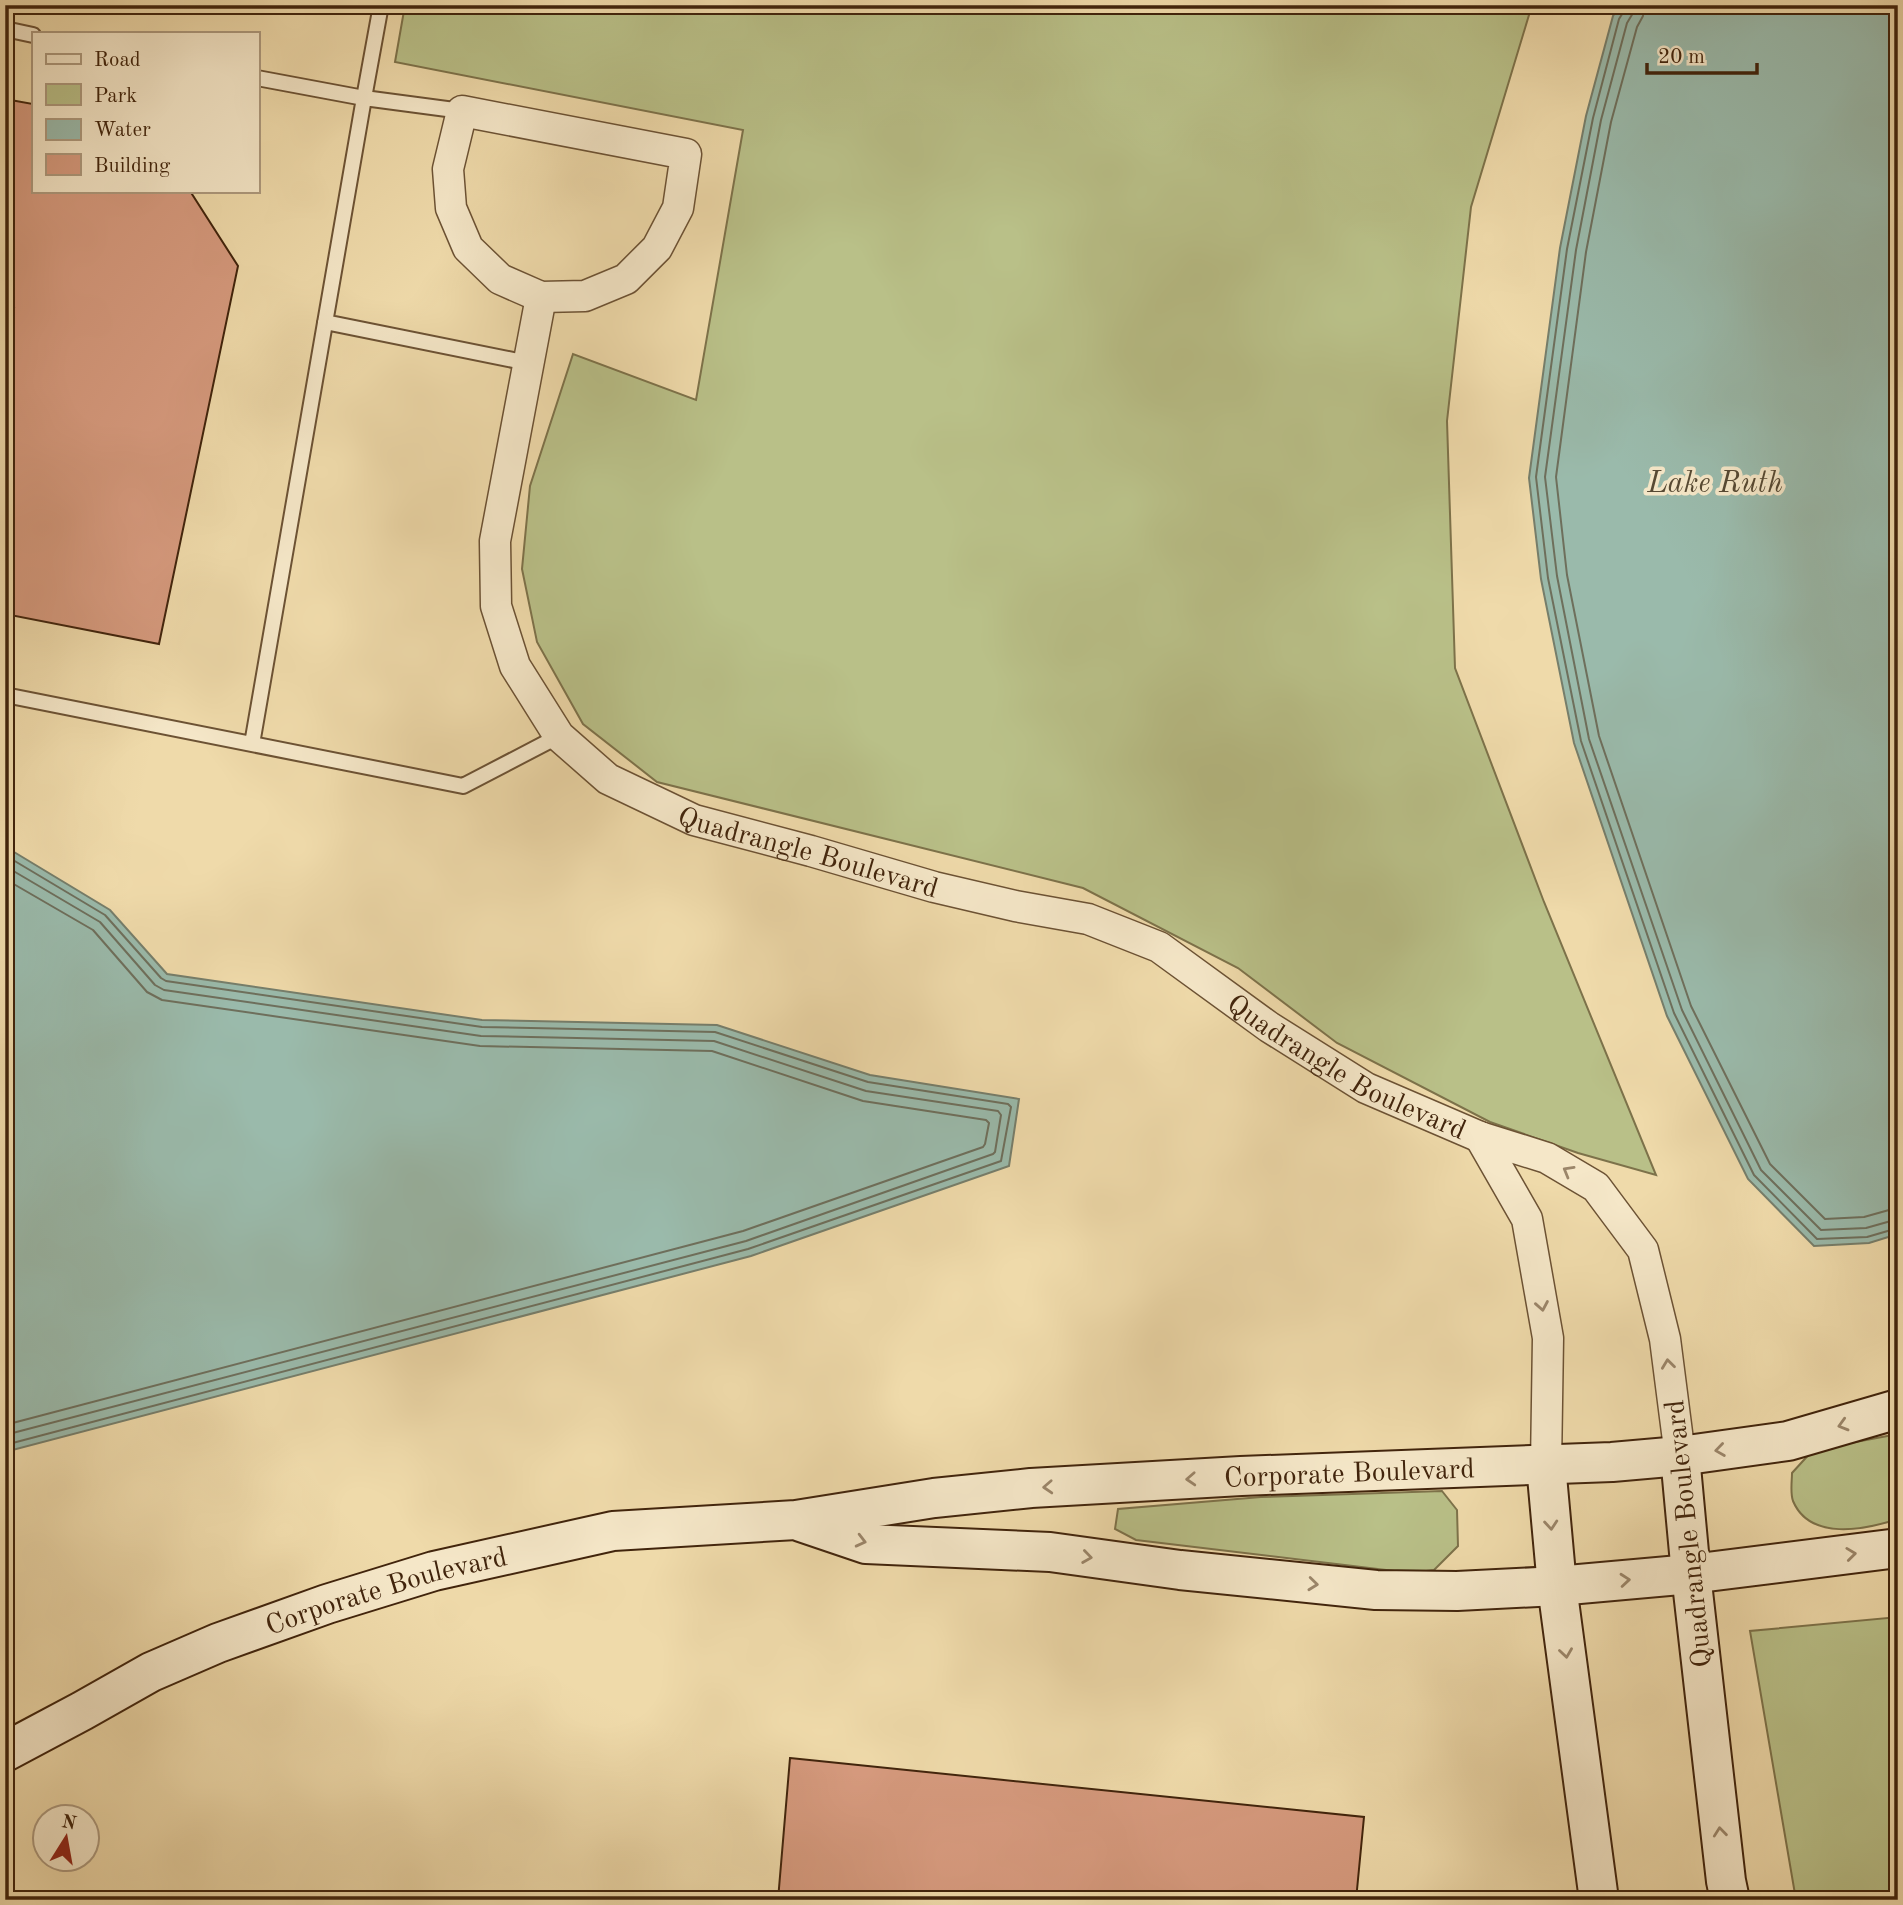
<svg xmlns="http://www.w3.org/2000/svg" width="1903" height="1905" viewBox="0 0 1903 1905" font-family="'Old Standard TT',serif">
	<rect width="100%" height="100%" fill="#efdaaa"/>
	<filter id="stains"><feTurbulence type="fractalNoise" baseFrequency=".00286" numOctaves="4"/><feColorMatrix values="0 0 0 0 .2 0 0 0 0 .09 0 0 0 0 .02 0 0 0 .5 -.17"/></filter>
	<radialGradient id="worn" r=".72"><stop offset=".6" stop-color="#630" stop-opacity="0"/><stop offset="1" stop-color="#630" stop-opacity=".3"/></radialGradient>
	<!-- green -->
	<path fill="#b9c088" stroke="#7d724a" stroke-width="2" d="M 405,5 L 1532,5 L 1471,207 L 1447,421 L 1455,668 L 1544,902 L 1656,1175 L 1578,1153 L 1490,1122 L 1337,1043 L 1238,968 L 1083,888 L 657,782 L 583,724 L 537,642 L 522,569 L 530,486 L 573,354 L 696,400 L 743,130 L 395,62 Z
		M 1898,1434 L 1898,1519 C 1864,1530 1810,1541 1793,1501 C 1790,1493 1792,1481 1792,1473 L 1813,1450 Z
		M 1442,1491 L 1457,1510 L 1458,1546 L 1434,1570 L 1411,1573 L 1136,1540 L 1115,1529 L 1118,1509 L 1261,1497 Z
		M 1898,1617 L 1898,1900 L 1796,1900 L 1750,1631 Z"/>
	<!-- water -->
	<path fill="#9abaab" stroke="#767e6b" stroke-width="2" d="M 1620,5 L 1898,5 L 1898,1234 L 1869,1243 L 1814,1246 L 1748,1179 L 1667,1016 L 1574,743 L 1541,579 L 1529,478 L 1560,248 L 1586,116 L 1613,16 Z
		M 14,852 L 110,910 L 167,974 L 482,1020 L 717,1025 L 870,1075 L 1019,1099 L 1009,1166 L 751,1256 L 5,1452 L 5,853 Z"/>
	<g fill="none" stroke-linecap="round" stroke-linejoin="round">
		<!-- shore -->
		<path stroke="#6e6f5c" stroke-width="2" d="M 1625,5 L 1624,11 L 1619,19 L 1593,118 L 1567,249 L 1536,477 L 1548,578 L 1581,741 L 1674,1013 L 1754,1175 L 1817,1239 L 1867,1237 L 1898,1228
			M 1634,5 L 1633,13 L 1627,23 L 1601,120 L 1576,250 L 1545,477 L 1557,576 L 1589,739 L 1682,1010 L 1761,1170 L 1821,1230 L 1866,1228 L 1898,1219
			M 1644,5 L 1643,16 L 1637,27 L 1611,122 L 1586,252 L 1556,477 L 1567,575 L 1599,736 L 1691,1006 L 1770,1164 L 1825,1219 L 1864,1217 L 1889,1210 L 1898,1209
			M 5,859 L 13,860 L 105,915 L 161,978 L 166,981 L 482,1027 L 715,1032 L 868,1082 L 1008,1104 L 1011,1107 L 1001,1161 L 748,1249 L 5,1445
			M 5,868 L 10,869 L 100,922 L 155,985 L 164,990 L 481,1036 L 714,1041 L 866,1091 L 998,1111 L 1001,1115 L 995,1152 L 993,1154 L 746,1241 L 5,1435
			M 5,879 L 93,930 L 147,992 L 162,1000 L 480,1046 L 712,1051 L 863,1101 L 986,1120 L 989,1123 L 985,1144 L 983,1147 L 743,1231 L 5,1425"/>
	</g>
	<!-- building -->
	<path fill="#d69a7e" stroke="#41240c" stroke-width="2" d="M 5,99 L 33,104 L 33,191 L 190,191 L 238,266 L 159,644 L 5,614 L 5,354 L 14,308 L 5,307 Z
		M 790,1758 L 1364,1817 L 1356,1900 L 778,1900 Z"/>
	<g fill="none" stroke-linecap="round" stroke-linejoin="round">
		<defs>
			<path id="lane" d="M 381,5 L 364,98 L 462,111
				M 5,29 L 33,35
				M 325,322 L 528,363
				M 5,695 L 463,786 L 559,736
				M 252,744 L 364,98 L 257,78"/>
			<g id="street">
				<path d="M 462,111 L 686,154 L 678,208 L 657,248 L 626,279 L 585,296 L 541,297 L 500,279 L 468,248 L 451,208 L 448,169 Z"/>
				<path id="s1" d="M 541,297 L 495,541 L 496,606 L 515,666 L 559,736 L 608,779 L 694,820 L 811,851 L 934,887 L 1015,906 L 1088,919 L 1159,947 L 1269,1027 L 1366,1088 L 1480,1137 L 1547,1158 L 1596,1187 L 1643,1250 L 1665,1339 L 1680,1456"/>
				<path d="M 1480,1137 L 1527,1219 L 1548,1338 L 1546,1465"/>
			</g>
			<g id="secondary">
				<path d="M 1680,1456 L 1691,1574 L 1726,1881 L 1730,1900"/>
				<path d="M 1546,1465 L 1557,1586 L 1599,1900"/>
				<path d="M 801,1522 L 866,1544 L 1050,1552 L 1180,1570 L 1376,1590 L 1457,1591 L 1557,1586 L 1691,1574 L 1898,1548"/>
				<path id="s2" d="M 5,1752 L 82,1711 L 151,1672 L 218,1643 L 327,1604 L 434,1571 L 613,1531 L 796,1520 L 934,1498 L 1031,1488 L 1241,1476 L 1612,1462 L 1680,1456 L 1788,1441 L 1898,1409"/>
			</g>
		</defs>
		<!-- lane casing -->
		<use href="#lane" stroke="#6c5234" stroke-width="18"/>
		<!-- street casing -->
		<use href="#street" stroke="#6c5234" stroke-width="33"/>
		<!-- secondary casing -->
		<use href="#secondary" stroke="#41240c" stroke-width="42"/>
		<!-- lane -->
		<use href="#lane" stroke="#f5e7c8" stroke-width="14"/>
		<!-- street -->
		<use href="#street" stroke="#f5e7c8" stroke-width="30"/>
		<!-- secondary -->
		<use href="#secondary" stroke="#f5e7c8" stroke-width="38"/>
	</g>
	<!-- one-way arrows -->
	<defs><path id="oneway-chevron" d="M-2-3.5L2.5 0L-2 3.5" fill="none" stroke-width="1.6" stroke-linecap="round" stroke-linejoin="round" transform="scale(1.75)"/></defs>
	<g stroke="#9b866a">
		<use href="#oneway-chevron" transform="translate(1568 1171) rotate(-150)"/>
		<use href="#oneway-chevron" transform="translate(1542 1306) rotate(80)"/>
		<use href="#oneway-chevron" transform="translate(1668 1364) rotate(-97)"/>
		<use href="#oneway-chevron" transform="translate(1843 1425) rotate(164)"/>
		<use href="#oneway-chevron" transform="translate(1720 1450) rotate(172)"/>
		<use href="#oneway-chevron" transform="translate(1191 1479) rotate(177)"/>
		<use href="#oneway-chevron" transform="translate(1048 1487) rotate(177)"/>
		<use href="#oneway-chevron" transform="translate(1551 1525) rotate(85)"/>
		<use href="#oneway-chevron" transform="translate(861 1541) rotate(14)"/>
		<use href="#oneway-chevron" transform="translate(1851 1554) rotate(-7)"/>
		<use href="#oneway-chevron" transform="translate(1087 1557) rotate(8)"/>
		<use href="#oneway-chevron" transform="translate(1625 1580) rotate(-5)"/>
		<use href="#oneway-chevron" transform="translate(1313 1584) rotate(6)"/>
		<use href="#oneway-chevron" transform="translate(1566 1653) rotate(82)"/>
		<use href="#oneway-chevron" transform="translate(1720 1832) rotate(-96)"/>
	</g>
	<g text-anchor="middle" stroke-width="7" stroke-linejoin="round" paint-order="stroke">
		<!-- street labels -->
		<g font-size="28" fill="#41240c" stroke="#f5e7c8">
			<text dy="10" stroke="none"><textPath href="#s1" startOffset="738">Quadrangle Boulevard</textPath></text>
			<text dy="10" stroke="none"><textPath href="#s1" startOffset="1326">Quadrangle Boulevard</textPath></text>
			<text dy="10" stroke="none"><textPath href="#s2" startOffset="1390">Corporate Boulevard</textPath></text>
			<text transform="translate(1687 1534) rotate(-96)" y="10">Quadrangle Boulevard</text>
			<text dy="10" stroke="none"><textPath href="#s2" startOffset="416">Corporate Boulevard</textPath></text>
		</g>
		<!-- water labels -->
		<g font-size="30" font-style="italic" fill="#574a34" stroke="#f5e7c8">
			<text x="1715" y="492">Lake Ruth</text>
		</g>
	</g>
	<!-- margin -->
	<rect width="1903" height="1905" fill="none" stroke="#efdaaa" stroke-width="28"/>
	<rect x="7" y="7" width="1889" height="1891" fill="none" stroke="#41240c" stroke-width="3.5"/>
	<rect x="14" y="14" width="1875" height="1877" fill="none" stroke="#41240c" stroke-width="2"/>
	<!-- legend -->
	<rect x="32" y="32" width="228" height="161" fill="#f5e7c8" stroke="#ad997d" stroke-width="2"/>
	<rect x="46" y="54" width="35" height="10" fill="#f5e7c8" stroke="#ad997d" stroke-width="2"/>
	<text x="94" y="66" font-size="21" fill="#41240c">Road</text>
	<rect x="46" y="84" width="35" height="21" fill="#b9c088" stroke="#ad997d" stroke-width="2"/>
	<text x="94" y="102" font-size="21" fill="#41240c">Park</text>
	<rect x="46" y="119" width="35" height="21" fill="#9abaab" stroke="#ad997d" stroke-width="2"/>
	<text x="94" y="136" font-size="21" fill="#41240c">Water</text>
	<rect x="46" y="154" width="35" height="21" fill="#d69a7e" stroke="#ad997d" stroke-width="2"/>
	<text x="94" y="172" font-size="21" fill="#41240c">Building</text>
	<!-- north arrow -->
	<g transform="translate(66 1838) rotate(11)"><circle r="33" fill="#f5e7c8" stroke="#ad997d" stroke-width="2"/>
	<path d="M0-5L12 26L0 18L-12 26Z" fill="#8f2418"/>
	<text y="-10" font-size="19" font-weight="bold" text-anchor="middle" fill="#41240c">N</text>
	</g>
	<!-- scale -->
	<path d="M1647 63v10h110v-10" fill="none" stroke="#41240c" stroke-width="3.5"/>
	<text x="1658" y="63" font-size="21" fill="#41240c" stroke="#f5e7c8" stroke-width="5" paint-order="stroke">20 m</text>
	<rect width="100%" height="100%" filter="url(#stains)"/>
	<rect width="100%" height="100%" fill="url(#worn)"/>
</svg>
